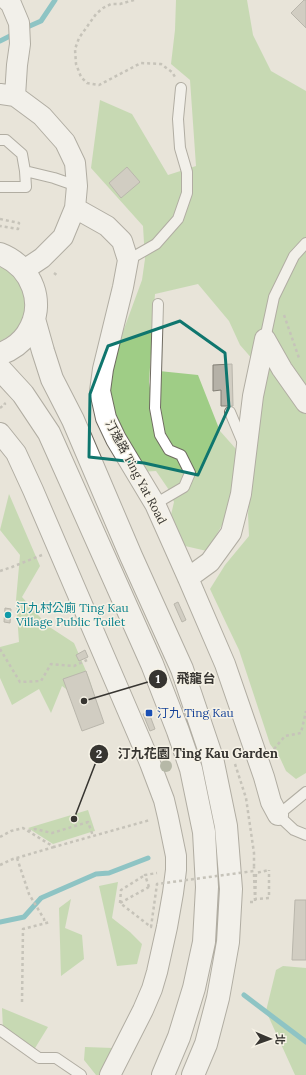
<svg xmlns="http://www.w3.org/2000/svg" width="306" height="1075" viewBox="0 0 306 1075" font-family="Lora,'Noto Sans TC',serif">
	<rect width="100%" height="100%" fill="#e8e4d9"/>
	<!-- green -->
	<path fill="#9fcd86" d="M 176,0 L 247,0 L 253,35 L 271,71 L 306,91 L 306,773 L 296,779 L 286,771 L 280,758 L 270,744 L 239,650 L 227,625 L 210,589 L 225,565 L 249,536 L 248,514 L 262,370 L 240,345 L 229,321 L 198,284 L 155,294 L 149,382 L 158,438 L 162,425 L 159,371 L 198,375 L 220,431 L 236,449 L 229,513 L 207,551 L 185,546 L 171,515 L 174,502 L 169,490 L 156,471 L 140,472 L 135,464 L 108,396 L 110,367 L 142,280 L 145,259 L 143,226 L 91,168 L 100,100 L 132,114 L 168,175 L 196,166 L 190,80 L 171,64 L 175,30 Z
		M 0,267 C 23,275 32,303 21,323 C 16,332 8,337 0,341 Z
		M 9,494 L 40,566 L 22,597 L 48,626 L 74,643 L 89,678 L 100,714 L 62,686 L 51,713 L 39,689 L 12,705 L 0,678 L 0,647 L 19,642 L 16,600 L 20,555 L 0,530 Z
		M 88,810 L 95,831 L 91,832 L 53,844 L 28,828 Z
		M 118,882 L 112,918 L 130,932 L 142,944 L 137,964 L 117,966 L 99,886 Z
		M 71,899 L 65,928 L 82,935 L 84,959 L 61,976 L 59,908 Z
		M 283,966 L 306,968 L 306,1075 L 295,1075 L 266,1011 L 276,970 Z
		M 2,1008 L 48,1027 L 32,1053 L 3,1029 Z
		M 85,1047 L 113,1048 L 108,1063 L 99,1075 L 96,1075 L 84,1060 Z"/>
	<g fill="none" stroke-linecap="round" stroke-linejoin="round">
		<!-- stream -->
		<path stroke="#239dac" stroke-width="5" d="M 23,29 L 41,21 L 55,0
			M 0,41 L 14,34
			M 0,922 L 24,917 L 41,898 L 96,874 L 109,873 L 148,858
			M 244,995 L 306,1042"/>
	</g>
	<!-- building -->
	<path fill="#b5b1a7" stroke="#827f75" d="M 304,0 L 306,0 L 306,28 L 291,13 Z
		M 127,167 L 140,182 L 121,198 L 109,183 Z
		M 232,364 L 233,406 L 221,406 L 221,390 L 213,391 L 213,365 Z
		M 178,602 L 186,620 L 182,622 L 174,604 Z
		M 5,608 L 11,609 L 10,623 L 4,622 Z
		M 85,650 L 88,657 L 79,661 L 76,655 Z
		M 86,671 L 104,723 L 82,731 L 63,679 Z
		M 149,713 L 155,729 L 150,731 L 143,714 Z
		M 295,900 L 306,900 L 306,960 L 292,960 Z"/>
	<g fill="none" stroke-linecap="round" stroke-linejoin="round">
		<defs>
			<path id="lane" d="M 0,140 L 6,140 L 22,154 L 25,171 L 26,187 L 0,187
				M 25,171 L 54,178 L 77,186
				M 128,260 L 156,244 L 178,219 L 187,193 L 187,172 L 180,148 L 178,119 L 181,88
				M 265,339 L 274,297 L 294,256 L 306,243
				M 230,412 L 243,443
				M 155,504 L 184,487 L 190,473 L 181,455 L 169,450 L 160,435 L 155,408 L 158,304
				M 306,792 L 278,815 L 294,830 L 306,835
				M 0,1030 L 39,1058 L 56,1058 L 81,1075"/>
			<path id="street" d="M 7,0 L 11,4 L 19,23 L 20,44 L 17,65 L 15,96
				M 0,94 L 15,96 L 42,116 L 65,142 L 75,163 L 77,186 L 75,208 L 63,237 L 42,258 L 24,270
				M 75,208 L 107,226 L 122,241 L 128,260 L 123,287 L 103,369 L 100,391 L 106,418 L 116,439 L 155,504 L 188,578 L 225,664 L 264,777 L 271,802 L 278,815
				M 265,339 L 282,369 L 306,403
				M 0,433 L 16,453 L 33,490 L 142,744 L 150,763 L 164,800 L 168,817 L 176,856 L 176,870 L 173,893 L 167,927 L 157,972 L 152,989 L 143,1010 L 110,1075
				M 188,578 L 210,562 L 231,533 L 241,494 L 253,396 L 265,339"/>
			<path id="primary" d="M 0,254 C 32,266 47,304 27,334 C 21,343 11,350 0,354
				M 34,319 L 43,351 L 52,379 L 73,420 L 131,556 L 182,669 L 212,758 L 226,826 L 231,889 L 228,942 L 218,998 L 206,1044 L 193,1075
				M 0,369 L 23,394 L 49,433 L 152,664 L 178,731 L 191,769 L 204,832 L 207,887 L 204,942 L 194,988 L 179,1037 L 163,1075"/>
		</defs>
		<!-- lane casing -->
		<use href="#lane" stroke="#6f6b61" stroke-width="12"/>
		<!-- street casing -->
		<use href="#street" stroke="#6f6b61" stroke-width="22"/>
		<!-- primary casing -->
		<use href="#primary" stroke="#6f6b61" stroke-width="24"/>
		<!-- path -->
		<path stroke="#9e9b93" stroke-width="2.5" stroke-dasharray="3 3" stroke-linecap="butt" d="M 134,0 L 120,4 L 111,4 L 103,8 L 96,14 L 79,38 L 75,49 L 76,64 L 81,77 L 87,83 L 99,85 L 141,63 L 161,64 L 172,72 L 175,77
			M 0,219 L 19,223 L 18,229 L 0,226
			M 54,273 L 58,276
			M 284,315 L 299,358
			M 0,408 L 5,404 L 4,403
			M 0,571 L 12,567 L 42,555
			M 0,649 L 20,682 L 41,681 L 51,664 L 74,666 L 87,660
			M 274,749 L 285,736 L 301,733 L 306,711
			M 235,764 L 246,798 L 254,853 L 254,867
			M 28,831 L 35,829 L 52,833 L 88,822 L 93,836
			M 0,837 L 11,831 L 23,828 L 54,847 L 150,820
			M 17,858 L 29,894 L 44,919 L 45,923
			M 0,865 L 13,859 L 54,847
			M 149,887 L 145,875 L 157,873
			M 250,902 L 255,902 L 256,873 L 269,870
			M 120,903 L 121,890 L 145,875
			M 22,1002 L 23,929 L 50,922"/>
		<!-- lane -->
		<use href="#lane" stroke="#fff" stroke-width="10"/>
		<!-- street -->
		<use href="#street" stroke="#fff" stroke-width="20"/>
		<!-- primary -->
		<use href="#primary" stroke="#fff" stroke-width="22"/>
		<!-- path-bridge -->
		<path stroke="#9e9b93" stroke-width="2.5" stroke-dasharray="3 3" stroke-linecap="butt" d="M 254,874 L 255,899 L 269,898 L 269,870
			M 149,887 L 120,903 L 151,927 L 157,884 L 254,871 L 254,867"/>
	</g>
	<!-- trees -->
	<circle fill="#7a846c" cx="166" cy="766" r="6"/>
	<!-- marked area -->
	<path d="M0 0H306V1075H0ZM 180,321 L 225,353 L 229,407 L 198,475 L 144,463 L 89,457 L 90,394 L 108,346 Z" fill="#e8e4d9" fill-opacity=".55" fill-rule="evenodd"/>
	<path fill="none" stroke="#0f766e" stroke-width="3" stroke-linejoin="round" d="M 180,321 L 225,353 L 229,407 L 198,475 L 144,463 L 89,457 L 90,394 L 108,346 Z"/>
	<!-- markers -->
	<circle fill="#0f9aa8" stroke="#f6f2e6" stroke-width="1.5" cx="8" cy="615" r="4"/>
	<rect fill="#1a4fb4" stroke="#f6f2e6" stroke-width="1.5" x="145" y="709" width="8" height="8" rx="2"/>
	<g text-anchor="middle" stroke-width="3" stroke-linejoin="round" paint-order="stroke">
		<!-- street labels -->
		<g font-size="12" fill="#373531" stroke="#f6f2e6">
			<text transform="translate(136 472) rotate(62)" y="4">汀逸路 Ting Yat Road</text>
		</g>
		<!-- culture labels -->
		<g font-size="12" fill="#0d838f" stroke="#f6f2e6" text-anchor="start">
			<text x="16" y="612">汀九村公廁 Ting Kau<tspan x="16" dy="14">Village Public Toilet</tspan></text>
		</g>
		<!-- transit labels -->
		<g font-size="12" fill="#164399" stroke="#f6f2e6" text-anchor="start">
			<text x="157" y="717">汀九 Ting Kau</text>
		</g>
	</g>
	<!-- callouts -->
	<path fill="none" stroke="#373531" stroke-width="1.5" d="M84 701L158 679M74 819L99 754"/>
	<g fill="#373531" stroke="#f6f2e6" stroke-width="1.5">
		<circle cx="84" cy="701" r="4"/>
		<circle cx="74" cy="819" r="4"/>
		<circle cx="158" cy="679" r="10"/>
		<circle cx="99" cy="754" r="10"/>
	</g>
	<g font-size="12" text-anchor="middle" font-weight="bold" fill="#fff">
		<text x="158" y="683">1</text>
		<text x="99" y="758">2</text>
	</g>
	<g font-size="13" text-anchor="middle" font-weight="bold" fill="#373531" stroke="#f6f2e6" stroke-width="3" stroke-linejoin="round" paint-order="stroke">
		<text x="196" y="683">飛龍台</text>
		<text x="198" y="758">汀九花園 Ting Kau Garden</text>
	</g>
	<!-- north arrow -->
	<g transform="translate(270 1039) rotate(92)" stroke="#f6f2e6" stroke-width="3" paint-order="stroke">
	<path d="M0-3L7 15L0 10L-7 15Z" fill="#373531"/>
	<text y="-6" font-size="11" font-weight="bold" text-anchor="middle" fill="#373531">北</text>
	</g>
</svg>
